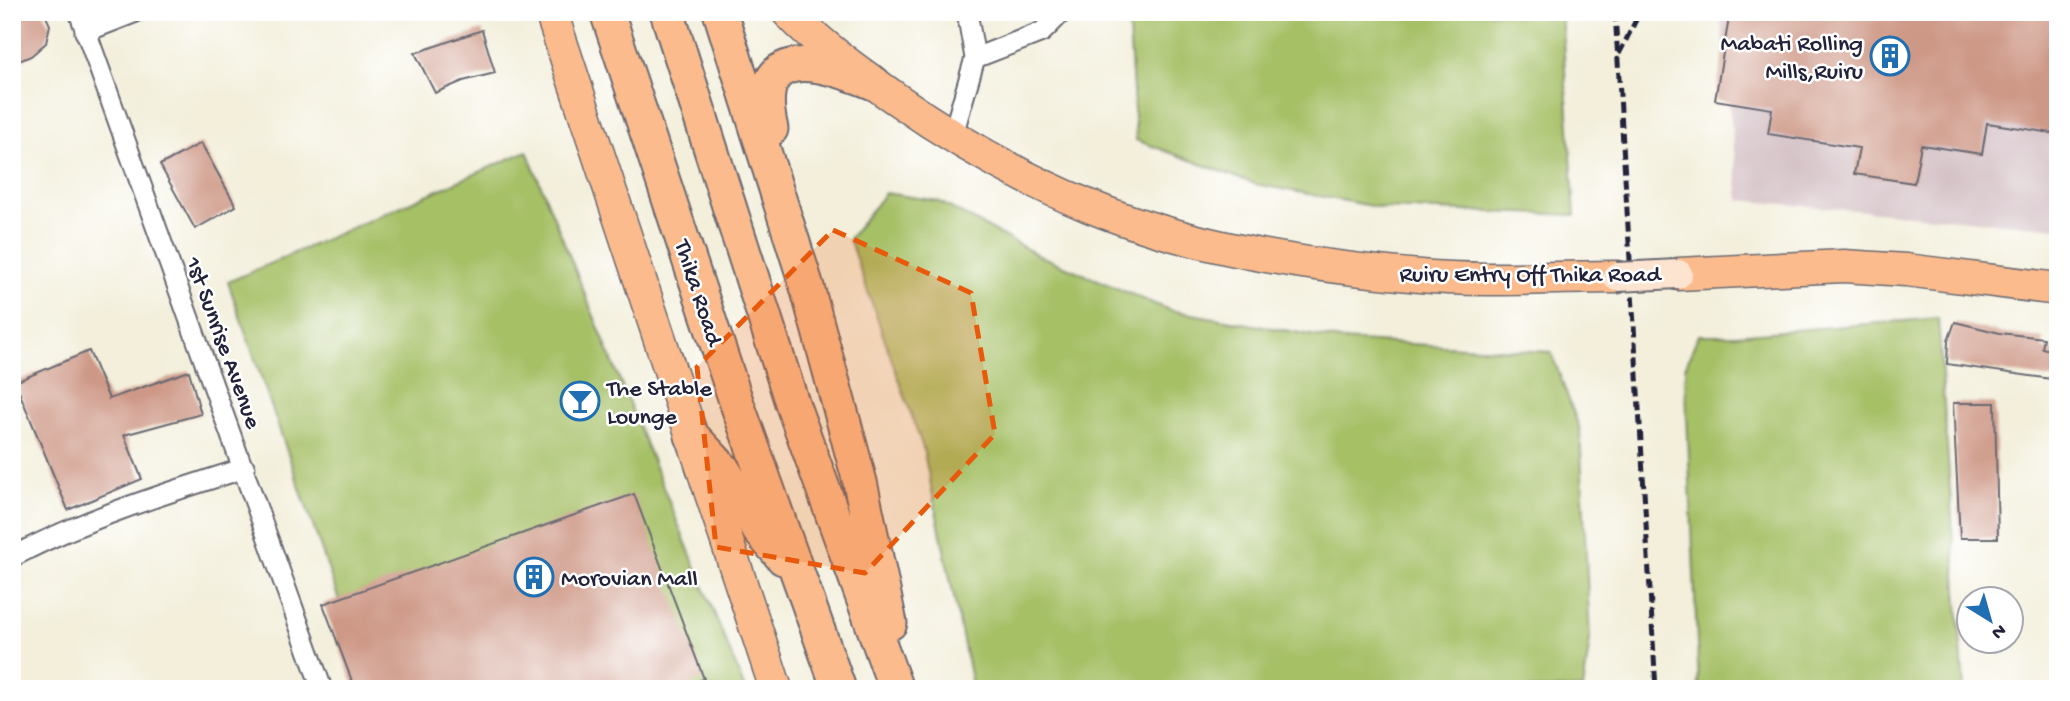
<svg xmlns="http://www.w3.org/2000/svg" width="2070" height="701" viewBox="0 0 2070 701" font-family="'Gochi Hand',sans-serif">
	<rect width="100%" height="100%" fill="#fff"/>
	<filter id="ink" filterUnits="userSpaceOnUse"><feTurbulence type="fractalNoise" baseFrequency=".0143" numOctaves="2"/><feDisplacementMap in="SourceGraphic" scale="14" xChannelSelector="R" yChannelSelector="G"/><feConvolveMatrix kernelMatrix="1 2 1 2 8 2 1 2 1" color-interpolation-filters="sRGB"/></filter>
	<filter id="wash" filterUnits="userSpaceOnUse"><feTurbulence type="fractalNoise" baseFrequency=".00686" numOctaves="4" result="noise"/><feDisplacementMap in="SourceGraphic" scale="28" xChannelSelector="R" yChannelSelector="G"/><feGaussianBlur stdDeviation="1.57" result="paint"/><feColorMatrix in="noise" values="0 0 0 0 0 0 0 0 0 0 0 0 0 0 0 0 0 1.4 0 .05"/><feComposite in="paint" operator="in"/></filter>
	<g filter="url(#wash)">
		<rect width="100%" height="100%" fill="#f3efdb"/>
		<!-- industrial -->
		<path fill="#d2bec3" d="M 1720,12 L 2058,12 L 2058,228 L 1739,200 Z"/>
		<!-- green -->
		<path fill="#a6c066" stroke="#647150" stroke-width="2" d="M 1128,12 L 1561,12 L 1575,215 L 1382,208 L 1255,184 L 1136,140 Z
			M 527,151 L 745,689 L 370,689 L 228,282 Z
			M 885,193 L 938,201 L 1038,255 L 1169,310 L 1340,340 L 1551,352 L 1580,430 L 1590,640 L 1583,689 L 973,689 L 923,448 L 849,239 Z
			M 1938,318 L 1964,689 L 1699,689 L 1685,368 L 1698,335 L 1735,335 Z"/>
		<g id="blocks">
			<!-- building -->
			<path fill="#ce9886" d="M 12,12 L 44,12 L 50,25 L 46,43 L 31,56 L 12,64 Z
				M 1730,12 L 2058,12 L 2058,134 L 1987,123 L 1982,154 L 1921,145 L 1914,183 L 1854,174 L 1859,148 L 1768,134 L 1772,109 L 1715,100 Z
				M 482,30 L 495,73 L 463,81 L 435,93 L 415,53 Z
				M 201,143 L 236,206 L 195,229 L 160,165 Z
				M 1955,322 L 2000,333 L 2044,338 L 2042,348 L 2058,352 L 2058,380 L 1947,364 L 1948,341 Z
				M 89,351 L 109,399 L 189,371 L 201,414 L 124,435 L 142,479 L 68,510 L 15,382 Z
				M 1953,403 L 1995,403 L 1998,538 L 1960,538 Z
				M 634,494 L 704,679 L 677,689 L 355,689 L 323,604 Z"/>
		</g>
	</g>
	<g filter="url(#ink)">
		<use href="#blocks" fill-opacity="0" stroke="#6b6a73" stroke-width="2"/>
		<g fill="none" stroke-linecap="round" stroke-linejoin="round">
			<defs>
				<path id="minor" d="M 79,12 L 322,689
					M 85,32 L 136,12
					M 975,58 L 1042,32 L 1062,12
					M 952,138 L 975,58 L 967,12
					M 12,557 C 86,518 166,493 245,468"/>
				<path id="primary" d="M 551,12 L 776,689
					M 788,12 C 820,45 858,72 895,98 C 956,141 1021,178 1089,206 C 1193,249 1310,266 1420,276 C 1485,282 1552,277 1617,277
					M 1678,274 L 1844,266 L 1906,270 L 2058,289"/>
				<path id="trunk" d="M 607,12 L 736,401 L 839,689
					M 667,12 L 792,403 L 896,689
					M 720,12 L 807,287 L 860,482 L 890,623
					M 771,129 C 751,41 821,62 874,83
					M 692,436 L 723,469 L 759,530 L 783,558"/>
			</defs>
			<!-- minor casing -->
			<use href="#minor" stroke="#6b6a73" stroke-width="23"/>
			<!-- primary casing -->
			<use href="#primary" stroke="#6b6a73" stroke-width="35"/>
			<!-- trunk casing -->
			<use href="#trunk" stroke="#6b6a73" stroke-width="37"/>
			<!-- minor -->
			<use href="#minor" stroke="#fff" stroke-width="19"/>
			<!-- primary -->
			<use href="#primary" stroke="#fbbb8c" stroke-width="32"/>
			<!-- trunk -->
			<use href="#trunk" stroke="#fbbb8c" stroke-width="33"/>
			<!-- rail -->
			<path stroke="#22223b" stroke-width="5" stroke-dasharray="10 5" stroke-linecap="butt" d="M 1615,12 L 1656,689
				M 1619,54 L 1640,12"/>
			<defs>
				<path id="secondary-bridge" d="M 1617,277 L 1678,274"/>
			</defs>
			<!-- secondary-bridge casing -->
			<use href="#secondary-bridge" stroke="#6b6a73" stroke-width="32" stroke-linecap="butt"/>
			<!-- secondary-bridge -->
			<use href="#secondary-bridge" stroke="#fde4d1" stroke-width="28"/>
		</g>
	</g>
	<!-- marked area -->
	<path fill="#e8590c" fill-opacity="0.2" stroke="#e8590c" stroke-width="5" stroke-dasharray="14 9" stroke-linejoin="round" d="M 833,230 L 971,293 L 995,434 L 865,573 L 716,547 L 697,367 Z"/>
	<!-- icons -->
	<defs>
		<symbol id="building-ring" viewBox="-11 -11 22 22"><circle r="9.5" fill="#fff" stroke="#1f6fb2" stroke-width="1.5"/><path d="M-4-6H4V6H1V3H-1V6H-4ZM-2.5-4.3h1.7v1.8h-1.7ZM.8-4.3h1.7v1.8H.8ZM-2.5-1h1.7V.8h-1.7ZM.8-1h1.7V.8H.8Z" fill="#1f6fb2"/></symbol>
		<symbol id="bar-ring" viewBox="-11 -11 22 22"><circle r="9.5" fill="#fff" stroke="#1f6fb2" stroke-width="1.5"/><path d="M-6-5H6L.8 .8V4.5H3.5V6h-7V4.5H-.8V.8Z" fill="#1f6fb2"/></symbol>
	</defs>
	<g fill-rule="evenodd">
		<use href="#building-ring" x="1868" y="34" width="44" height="44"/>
		<use href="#bar-ring" x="558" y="379" width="44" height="44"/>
		<use href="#building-ring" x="512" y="555" width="44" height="44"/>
	</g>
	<g text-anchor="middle" stroke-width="5" stroke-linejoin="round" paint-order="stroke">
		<!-- poi labels -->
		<g font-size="24" fill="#22223b" stroke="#fff" text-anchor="start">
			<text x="1863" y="50" text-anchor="end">Mabati Rolling<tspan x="1863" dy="28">Mills,Ruiru</tspan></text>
			<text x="607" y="395">The Stable<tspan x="607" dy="28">Lounge</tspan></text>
			<text x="561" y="585">Morovian Mall</text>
		</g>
		<!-- street labels -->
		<g font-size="24" fill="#22223b" stroke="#fff">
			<text x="1530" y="281">Ruiru Entry Off Thika Road</text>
			<text transform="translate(700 292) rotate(72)" y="8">Thika Road</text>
			<text transform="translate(225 342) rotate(70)" y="8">1st Sunrise Avenue</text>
		</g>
	</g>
	<!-- margin -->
	<rect width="2070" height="701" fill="none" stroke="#fff" stroke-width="42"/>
	<!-- north arrow -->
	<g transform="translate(1990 620) rotate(143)"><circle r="33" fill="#ffffff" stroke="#a7a7b1" stroke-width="2"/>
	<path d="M0-5L12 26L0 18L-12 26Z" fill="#1f6fb2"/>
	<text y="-10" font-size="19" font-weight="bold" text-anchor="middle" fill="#22223b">N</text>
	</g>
</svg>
